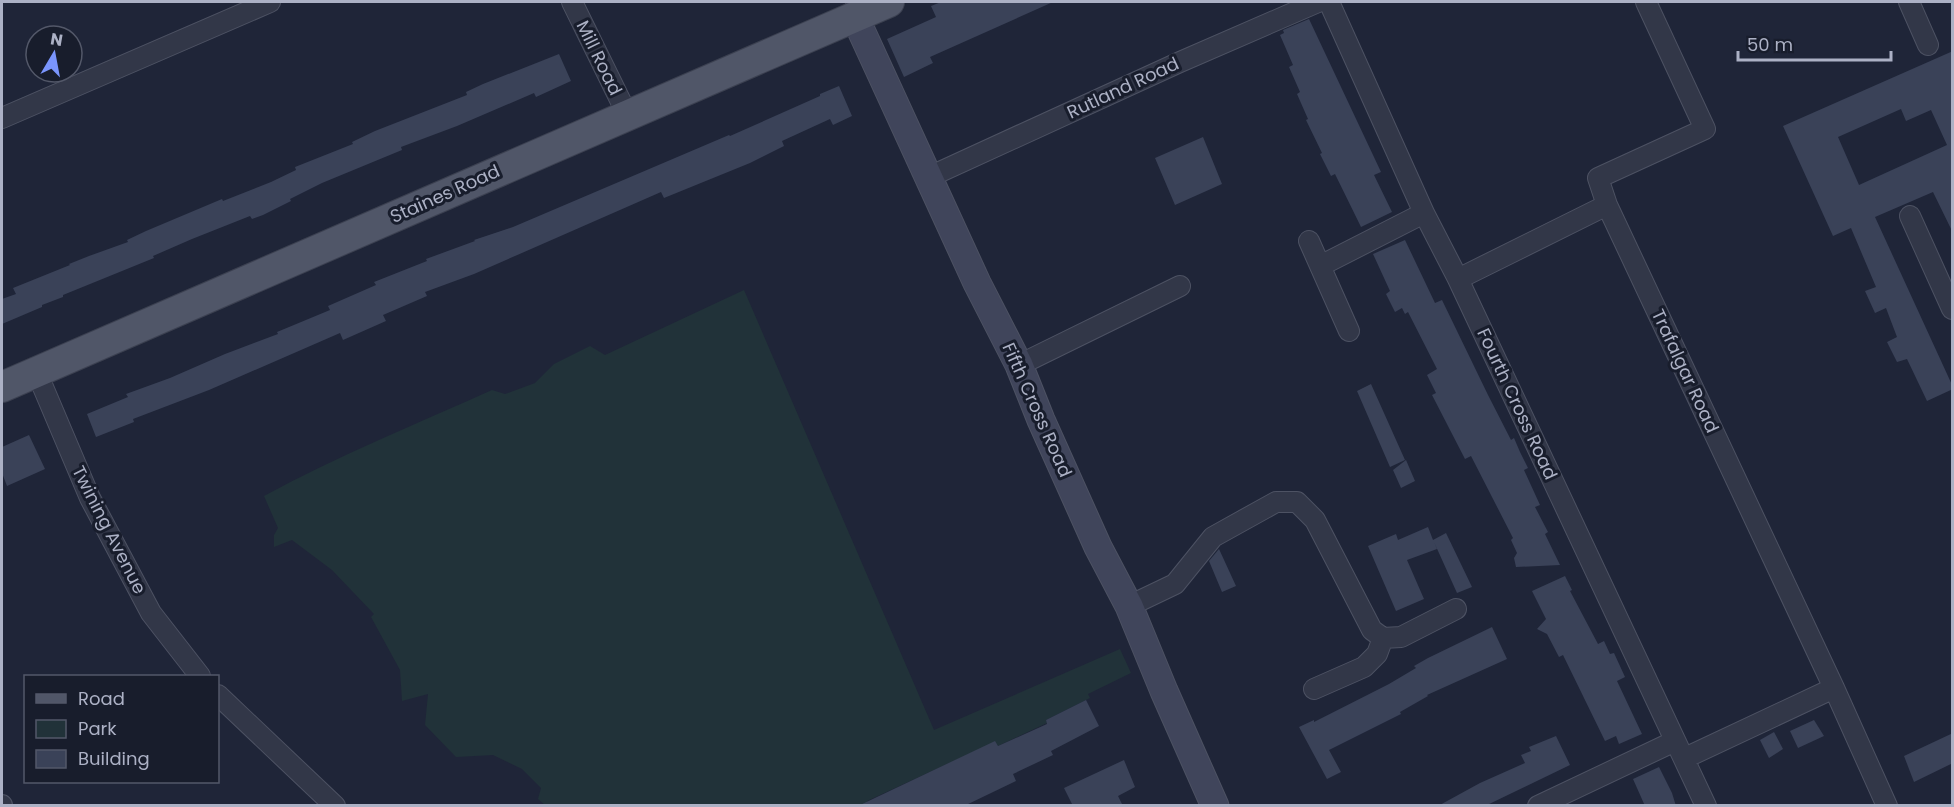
<svg xmlns="http://www.w3.org/2000/svg" width="1954" height="807" viewBox="0 0 1954 807" font-family="Poppins,sans-serif">
	<rect width="100%" height="100%" fill="#1f2538"/>
	<!-- green -->
	<path fill="#213239" d="M 744,290 L 934,730 L 1120,649 L 1131,673 L 1088,694 L 1090,698 L 1046,720 L 1047,723 L 998,746 L 995,742 L 867,801 L 868,805 L 545,805 L 538,799 L 541,788 L 522,769 L 493,755 L 456,757 L 425,725 L 428,694 L 402,701 L 400,670 L 371,617 L 374,614 L 332,570 L 292,540 L 274,547 L 274,535 L 278,528 L 264,496 C 338,456 416,424 492,390 L 505,394 L 535,383 L 554,364 L 590,346 L 605,355 Z"/>
	<!-- building -->
	<path fill="#3a4258" fill-rule="evenodd" d="M 941,2 L 1053,2 L 930,57 L 933,63 L 904,77 L 887,39 L 936,17 L 931,6 Z
		M 1309,19 L 1381,172 L 1374,175 L 1392,212 L 1361,227 L 1335,174 L 1331,176 L 1320,154 L 1322,153 L 1306,120 L 1308,119 L 1297,94 L 1300,92 L 1289,67 L 1293,65 L 1280,35 L 1284,33 L 1283,30 Z
		M 1953,51 L 1953,233 L 1933,192 L 1875,217 L 1953,387 L 1953,389 L 1927,401 L 1907,359 L 1897,362 L 1887,342 L 1897,337 L 1886,308 L 1875,313 L 1865,291 L 1876,287 L 1851,228 L 1833,236 L 1783,126 ZM 1901,109 L 1906,121 L 1931,110 L 1947,145 L 1859,185 L 1838,137 Z
		M 559,54 L 571,81 L 536,97 L 534,93 L 457,126 L 401,147 L 402,150 L 322,183 L 290,199 L 291,201 L 263,215 L 252,219 L 250,216 L 192,239 L 153,256 L 154,258 L 63,295 L 63,297 L 42,305 L 42,307 L 2,324 L 2,299 L 16,294 L 13,288 L 70,265 L 69,264 L 89,256 L 128,242 L 127,240 L 146,231 L 222,199 L 223,201 L 271,182 L 296,170 L 295,167 L 353,144 L 352,142 L 375,131 L 467,95 L 466,92 L 483,84 Z
		M 839,86 L 852,116 L 833,125 L 830,119 L 782,141 L 784,146 L 750,163 L 664,198 L 661,192 L 474,274 L 425,292 L 427,296 L 383,315 L 386,321 L 343,340 L 340,333 L 209,390 L 133,419 L 134,422 L 96,437 L 87,414 L 128,397 L 126,394 L 170,378 L 225,354 L 278,334 L 277,332 L 330,310 L 328,306 L 376,285 L 374,282 L 427,261 L 426,259 L 475,241 L 474,240 L 513,227 L 729,135 L 730,136 L 820,96 L 820,94 Z
		M 1203,137 L 1222,184 L 1175,205 L 1155,158 Z
		M 1405,240 L 1435,303 L 1442,300 L 1488,395 L 1511,440 L 1514,438 L 1520,452 L 1528,468 L 1524,470 L 1540,505 L 1535,507 L 1548,532 L 1545,534 L 1560,565 L 1516,567 L 1514,558 L 1517,553 L 1511,540 L 1513,538 L 1471,456 L 1465,459 L 1432,395 L 1436,393 L 1427,375 L 1437,369 L 1408,312 L 1405,314 L 1402,308 L 1395,312 L 1386,294 L 1390,291 L 1373,254 Z
		M 1371,384 L 1405,460 L 1390,467 L 1357,391 Z
		M 29,435 L 45,469 L 7,486 L 2,473 L 2,447 Z
		M 1406,460 L 1415,481 L 1401,488 L 1393,470 Z
		M 1428,527 L 1433,540 L 1446,533 L 1472,587 L 1457,593 L 1434,542 L 1437,549 L 1407,560 L 1424,599 L 1396,611 L 1368,546 L 1396,534 L 1398,540 Z
		M 1219,549 L 1236,586 L 1222,592 L 1209,561 Z
		M 1565,576 L 1572,590 L 1570,591 L 1598,644 L 1604,641 L 1610,654 L 1614,653 L 1625,677 L 1617,681 L 1642,734 L 1619,744 L 1616,736 L 1605,741 L 1563,655 L 1559,657 L 1547,634 L 1537,629 L 1546,619 L 1532,591 Z
		M 1492,627 L 1507,659 L 1427,695 L 1428,696 L 1400,712 L 1401,714 L 1329,750 L 1341,772 L 1327,779 L 1299,727 L 1314,720 L 1314,722 L 1389,684 L 1416,668 L 1414,666 L 1428,658 Z
		M 1086,700 L 1099,726 L 1051,751 L 1053,755 L 1013,774 L 1016,781 L 964,806 L 858,806 L 995,741 L 998,746 L 1047,724 L 1046,720 Z
		M 1814,720 L 1824,736 L 1798,748 L 1790,731 Z
		M 1774,732 L 1783,749 L 1769,758 L 1760,740 Z
		M 1953,733 L 1953,763 L 1914,782 L 1904,756 Z
		M 1556,736 L 1570,765 L 1485,806 L 1438,806 L 1480,783 L 1525,763 L 1521,755 L 1531,751 L 1529,747 Z
		M 1124,760 L 1135,787 L 1118,796 L 1123,806 L 1073,806 L 1064,788 Z
		M 1659,767 L 1672,793 L 1676,806 L 1645,806 L 1633,779 Z"/>
	<g fill="none" stroke-linecap="round" stroke-linejoin="round">
		<defs>
			<path id="street" d="M 572,2 L 627,114
				M 1329,2 L 1424,213 L 1458,279 L 1706,806
				M 1909,2 L 1928,45
				M 2,118 L 270,2
				M 929,177 L 1180,62 L 1318,2
				M 1607,205 L 1598,178 L 1705,129 L 1646,2
				M 1910,216 L 1952,309
				M 1309,241 L 1349,331
				M 1320,266 L 1424,213
				M 1458,279 L 1607,205 L 1834,688 L 1887,806
				M 1019,365 L 1180,286
				M 37,373 L 90,498 L 151,613 L 200,676
				M 1129,606 L 1175,584 L 1213,537 L 1276,502 L 1297,502 L 1315,520 L 1372,630 L 1383,638
				M 1314,689 L 1364,667 L 1377,654 L 1383,638 L 1401,637 L 1456,609
				M 218,695 L 335,806
				M 1685,758 L 1834,688
				M 2,805 L 2,806
				M 1538,806 L 1675,741"/>
			<path id="secondary" d="M 854,15 L 977,283 L 1019,365 L 1041,420 L 1098,547 L 1129,606 L 1164,691 L 1215,806"/>
			<path id="primary" d="M 2,387 L 889,2"/>
		</defs>
		<!-- street casing -->
		<use href="#street" stroke="#4d5263" stroke-width="22"/>
		<!-- secondary casing -->
		<use href="#secondary" stroke="#4d5263" stroke-width="29"/>
		<!-- primary casing -->
		<use href="#primary" stroke="#3c4151" stroke-width="32"/>
		<!-- street -->
		<use href="#street" stroke="#323748" stroke-width="20"/>
		<!-- secondary -->
		<use href="#secondary" stroke="#40455b" stroke-width="27"/>
		<!-- primary -->
		<use href="#primary" stroke="#505668" stroke-width="30"/>
	</g>
	<g text-anchor="middle" stroke-width="6" stroke-linejoin="round" paint-order="stroke">
		<!-- street labels -->
		<g font-size="18" fill="#acb1c5" stroke="#181d2c">
			<text transform="translate(599 58) rotate(64)" y="6">Mill Road</text>
			<text transform="translate(1123 88) rotate(-25)" y="6">Rutland Road</text>
			<text transform="translate(445 194) rotate(-24)" y="6">Staines Road</text>
			<text transform="translate(1685 371) rotate(65)" y="6">Trafalgar Road</text>
			<text transform="translate(1517 404) rotate(65)" y="6">Fourth Cross Road</text>
			<text transform="translate(1037 410) rotate(66)" y="6">Fifth Cross Road</text>
			<text transform="translate(109 530) rotate(63)" y="6">Twining Avenue</text>
		</g>
	</g>
	<!-- border -->
	<rect width="1954" height="807" fill="none" stroke="#acb1c5" stroke-width="6"/>
	<!-- legend -->
	<rect x="24" y="675" width="195" height="108" fill="#181d2c" stroke="#535869" stroke-width="1.5"/>
	<rect x="36" y="694" width="30" height="9" fill="#505668" stroke="#535869" stroke-width="1.5"/>
	<text x="78" y="705" font-size="18" fill="#acb1c5">Road</text>
	<rect x="36" y="720" width="30" height="18" fill="#213239" stroke="#535869" stroke-width="1.5"/>
	<text x="78" y="735" font-size="18" fill="#acb1c5">Park</text>
	<rect x="36" y="750" width="30" height="18" fill="#3a4258" stroke="#535869" stroke-width="1.5"/>
	<text x="78" y="765" font-size="18" fill="#acb1c5">Building</text>
	<!-- north arrow -->
	<g transform="translate(54 54) rotate(10)"><circle r="28" fill="#181d2c" stroke="#535869" stroke-width="1.5"/>
	<path d="M0-4.5L10 22L0 15L-10 22Z" fill="#7a95fd"/>
	<text y="-9" font-size="16" font-weight="bold" text-anchor="middle" fill="#acb1c5">N</text>
	</g>
	<!-- scale -->
	<path d="M1738 51v9h153v-9" fill="none" stroke="#acb1c5" stroke-width="3"/>
	<text x="1747" y="51" font-size="18" fill="#acb1c5" stroke="#181d2c" stroke-width="4.5" paint-order="stroke">50 m</text>
</svg>
